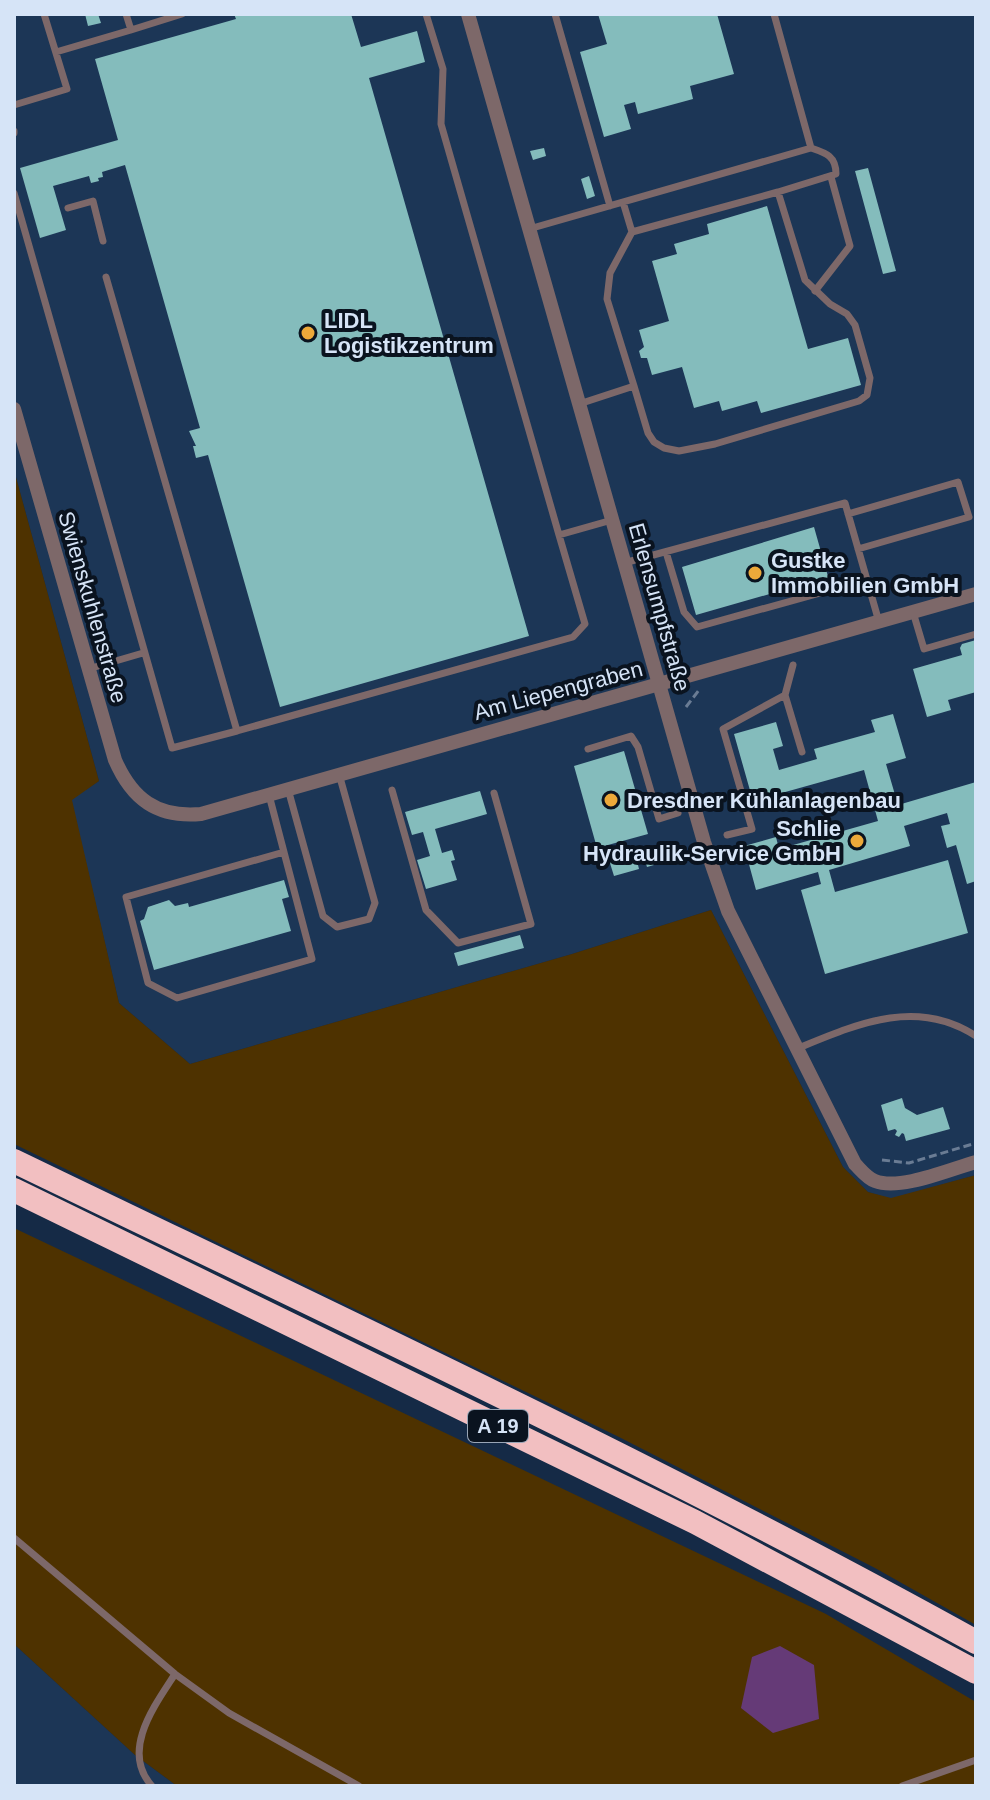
<svg xmlns="http://www.w3.org/2000/svg" width="990" height="1800" viewBox="0 0 990 1800" font-family="Helvetica,sans-serif">
	<rect width="100%" height="100%" fill="#152a46"/>
	<!-- built -->
	<path fill="#1c3656" d="M 14,14 L 976,14 L 976,1175 L 891,1199 L 868,1192 L 843,1167 L 711,910 L 572,954 L 190,1064 L 119,1003 L 71,799 L 99,781 L 14,470 Z
		M 14,1644 L 135,1755 L 177,1786 L 14,1786 Z"/>
	<!-- green -->
	<path fill="#4e3200" d="M 14,470 L 99,781 L 72,800 L 119,1003 L 190,1064 L 572,954 L 711,910 L 843,1167 L 868,1192 L 891,1198 L 976,1175 L 976,1625 L 875,1568 L 619,1437 L 14,1144 Z
		M 14,1228 L 826,1614 L 976,1702 L 976,1786 L 177,1786 L 135,1755 L 14,1644 Z"/>
	<!-- water -->
	<path fill="#653a77" d="M 780,1646 L 814,1665 L 819,1719 L 773,1733 L 741,1708 L 752,1657 Z"/>
	<!-- building -->
	<path fill="#84bcbc" d="M 85,14 L 98,14 L 101,23 L 88,26 Z
		M 234,14 L 351,14 L 361,47 L 417,31 L 425,62 L 369,78 L 529,636 L 280,707 L 208,455 L 196,458 L 193,446 L 196,446 L 189,431 L 200,428 L 125,165 L 102,172 L 103,177 L 98,178 L 99,181 L 91,183 L 89,176 L 53,186 L 66,230 L 40,238 L 20,168 L 118,140 L 95,59 L 236,19 Z
		M 598,14 L 717,14 L 734,74 L 690,86 L 693,99 L 638,114 L 635,102 L 624,105 L 631,129 L 604,137 L 580,52 L 607,44 Z
		M 544,148 L 546,156 L 533,160 L 530,151 Z
		M 868,168 L 896,271 L 883,274 L 855,171 Z
		M 589,176 L 595,196 L 587,199 L 581,179 Z
		M 767,206 L 808,349 L 848,338 L 861,385 L 761,413 L 757,401 L 722,411 L 719,401 L 694,408 L 682,367 L 652,375 L 647,358 L 641,358 L 639,351 L 644,347 L 639,330 L 669,321 L 652,261 L 677,254 L 674,244 L 709,234 L 707,224 Z
		M 814,527 L 829,580 L 805,589 L 804,587 L 780,593 L 780,591 L 696,615 L 682,567 Z
		M 976,640 L 976,692 L 948,700 L 951,710 L 927,717 L 913,669 L 962,655 L 960,648 L 962,644 Z
		M 893,714 L 906,758 L 886,764 L 898,805 L 976,782 L 976,881 L 967,884 L 956,845 L 947,848 L 941,826 L 950,824 L 947,813 L 904,826 L 910,846 L 829,870 L 835,892 L 948,860 L 968,933 L 825,974 L 801,890 L 821,884 L 818,872 L 756,890 L 744,846 L 776,837 L 779,849 L 878,821 L 864,770 L 753,801 L 734,734 L 776,722 L 783,746 L 773,749 L 779,770 L 817,759 L 814,749 L 875,732 L 871,720 Z
		M 624,751 L 648,834 L 597,848 L 574,766 Z
		M 480,791 L 487,814 L 435,829 L 442,853 L 452,850 L 455,860 L 451,861 L 457,880 L 426,889 L 417,860 L 430,856 L 423,832 L 412,835 L 405,812 Z
		M 674,842 L 678,858 L 647,867 L 642,851 Z
		M 635,853 L 639,869 L 614,876 L 609,860 Z
		M 284,880 L 289,897 L 282,899 L 291,931 L 154,970 L 140,921 L 144,919 L 148,907 L 169,900 L 175,906 L 188,903 L 189,907 Z
		M 520,935 L 524,948 L 458,966 L 454,953 Z
		M 902,1098 L 905,1108 L 917,1115 L 943,1107 L 950,1129 L 906,1141 L 904,1134 L 902,1133 L 899,1137 L 895,1135 L 897,1131 L 895,1129 L 888,1131 L 881,1105 Z"/>
	<g fill="none" stroke-linecap="round" stroke-linejoin="round">
		<!-- path -->
		<path stroke="#6a7c94" stroke-width="3" stroke-dasharray="8 4" stroke-linecap="butt" d="M 630,526 L 637,549
			M 642,568 C 649,594 654,635 675,653
			M 686,707 L 699,690
			M 882,1160 L 909,1163 L 976,1143"/>
		<!-- service -->
		<path stroke="#7d6869" stroke-width="7" d="M 426,14 L 443,69 L 441,124 L 559,535 L 612,520
			M 555,14 L 610,206
			M 131,30 L 182,14
			M 56,52 L 131,30 L 126,14
			M 14,105 L 67,89 L 44,14
			M 14,131 L 14,133
			M 778,192 L 836,174 C 836,156 826,153 811,148
			M 14,193 L 172,748 L 237,731
			M 623,202 L 632,232
			M 68,208 L 93,201 L 103,241
			M 529,229 L 811,148 L 774,14
			M 106,277 L 237,731 L 573,637 L 585,624 L 559,535
			M 815,291 L 850,246 L 831,177
			M 579,404 L 634,386 L 648,433 L 654,442 L 664,448 L 679,451 L 715,444 L 859,401 L 867,395 L 870,378 L 855,325 L 847,314 L 830,304 L 805,280 L 778,192 L 632,232 L 610,273 L 607,299 L 634,386
			M 848,514 L 958,482 L 969,517 L 858,549
			M 666,552 L 684,612 L 697,627 L 867,580
			M 624,563 L 845,503 L 879,622
			M 913,612 L 924,649 L 976,634
			M 793,665 L 785,695 L 802,752
			M 88,669 L 143,653
			M 588,749 L 631,736 L 638,747 L 659,819 L 678,813
			M 288,789 L 323,916 L 337,927 L 369,919 L 375,903 L 339,774
			M 392,790 L 426,910 L 458,943 L 531,924 L 494,793
			M 269,795 L 312,959 L 177,998 L 148,983 L 126,897 L 284,852
			M 727,835 L 752,829 L 723,729 L 785,695
			M 796,1049 C 857,1024 916,997 976,1036
			M 14,1538 L 175,1674 L 229,1713 L 359,1786
			M 152,1786 C 120,1751 155,1705 175,1674
			M 902,1786 L 976,1760"/>
		<!-- minor -->
		<path stroke="#7d6869" stroke-width="14" d="M 468,14 L 704,842 L 728,911 L 855,1164 C 861,1170 867,1178 875,1181 C 900,1191 950,1169 976,1162
			M 14,409 L 115,760 C 132,799 157,818 201,814 L 976,594"/>
		<!-- motorway -->
		<path stroke="#f2bfc1" stroke-width="24" d="M 14,1161 C 337,1317 662,1468 976,1642
			M 14,1190 L 695,1522 L 976,1672"/>
	</g>
	<!-- markers -->
	<g fill="#eca93a" stroke="#0a131f" stroke-width="3">
		<circle cx="308" cy="333" r="8"/>
		<circle cx="755" cy="573" r="8"/>
		<circle cx="611" cy="800" r="8"/>
		<circle cx="857" cy="841" r="8"/>
	</g>
	<g text-anchor="middle" stroke-width="8" stroke-linejoin="round" paint-order="stroke">
		<!-- shield labels -->
		<rect fill="#0a131f" stroke="#99a5b6" stroke-width="2" x="468" y="1410" width="60" height="32" rx="6"/>
		<g font-size="20" font-weight="bold" fill="#d6e4f7">
			<text x="498" y="1433">A 19</text>
		</g>
		<!-- poi labels -->
		<g font-size="22" font-weight="bold" fill="#d6e4f7" stroke="#0a131f" text-anchor="start">
			<text x="324" y="328">LIDL<tspan x="324" dy="25">Logistikzentrum</tspan></text>
			<text x="771" y="568">Gustke<tspan x="771" dy="25">Immobilien GmbH</tspan></text>
			<text x="627" y="808">Dresdner Kühlanlagenbau</text>
			<text x="841" y="836" text-anchor="end">Schlie<tspan x="841" dy="25">Hydraulik-Service GmbH</tspan></text>
		</g>
		<!-- street labels -->
		<g font-size="22" fill="#d6e4f7" stroke="#0a131f">
			<text transform="translate(93 607) rotate(74)" y="8">Swienskuhlenstraße</text>
			<text transform="translate(660 607) rotate(74)" y="8">Erlensumpfstraße</text>
			<text transform="translate(558 690) rotate(-15)" y="8">Am Liepengraben</text>
		</g>
	</g>
	<!-- border -->
	<rect width="990" height="1800" fill="none" stroke="#d6e4f7" stroke-width="32"/>
</svg>
